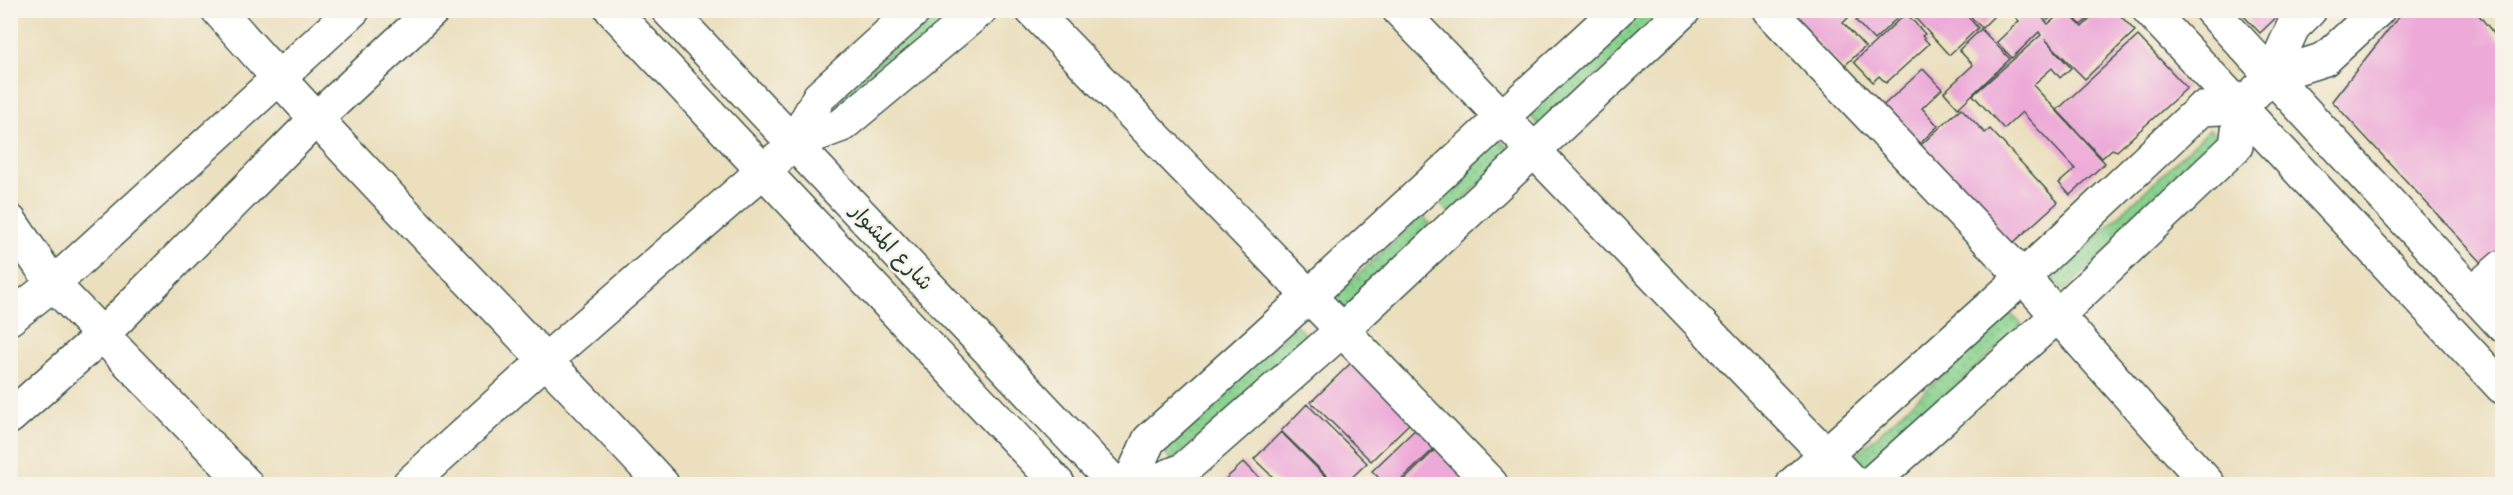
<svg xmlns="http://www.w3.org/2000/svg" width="2513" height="495" viewBox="0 0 2513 495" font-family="'Comic Neue','Playpen Sans Arabic',sans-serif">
	<defs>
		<pattern id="grass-dots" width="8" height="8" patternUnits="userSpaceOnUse" patternTransform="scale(1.5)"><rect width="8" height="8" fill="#88d28e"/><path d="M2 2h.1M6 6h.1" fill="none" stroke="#6fac75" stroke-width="1.8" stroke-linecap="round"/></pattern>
	</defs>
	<rect width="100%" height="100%" fill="#f7f3e8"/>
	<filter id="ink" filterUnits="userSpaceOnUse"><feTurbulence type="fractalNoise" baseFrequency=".0167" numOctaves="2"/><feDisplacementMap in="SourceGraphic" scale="12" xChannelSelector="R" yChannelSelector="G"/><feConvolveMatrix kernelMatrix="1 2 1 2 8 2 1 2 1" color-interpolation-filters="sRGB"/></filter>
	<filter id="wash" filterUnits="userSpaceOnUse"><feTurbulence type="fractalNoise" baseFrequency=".008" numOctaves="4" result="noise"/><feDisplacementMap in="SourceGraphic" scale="24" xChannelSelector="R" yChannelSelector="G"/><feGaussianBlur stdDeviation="1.35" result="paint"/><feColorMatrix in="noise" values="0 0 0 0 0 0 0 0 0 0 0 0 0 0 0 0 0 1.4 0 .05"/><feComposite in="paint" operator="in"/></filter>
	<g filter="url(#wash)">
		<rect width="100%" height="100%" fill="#ebdfbe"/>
		<!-- grass -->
		<path fill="url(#grass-dots)" stroke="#548861" stroke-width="1.5" d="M 936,11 L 960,11 L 846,110 L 836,98 Z
			M 1640,11 L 1665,11 L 1541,127 L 1529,114 Z
			M 2210,129 L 2221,140 L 2064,291 L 2053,279 Z
			M 1500,139 L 1513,153 L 1449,213 L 1437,199 Z
			M 1422,215 L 1433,227 L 1342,313 L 1330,301 Z
			M 2010,313 L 2022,325 L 1865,470 L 1853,458 Z
			M 1296,325 L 1308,338 L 1172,461 L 1160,448 Z"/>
		<g id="blocks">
			<!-- building -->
			<path fill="#eda9d8" d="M 1787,10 L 1840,10 L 1848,18 L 1843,23 L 1865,47 L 1842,68 Z
				M 1867,10 L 1889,10 L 1897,18 L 1874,40 L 1856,21 Z
				M 1908,10 L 1962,10 L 1978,28 L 1949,55 Z
				M 1978,10 L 1989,10 L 1994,16 L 1982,28 L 1971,17 Z
				M 2008,10 L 2036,10 L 2048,24 L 2065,10 L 2082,27 L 2099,10 L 2115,10 L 2135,31 L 2085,79 L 2045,39 L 2071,68 L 2060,78 L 2052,68 L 2033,85 L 2105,163 L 2070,195 L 2059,183 L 2075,169 L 2022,112 L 2004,129 L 1973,95 L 2041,35 L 2039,32 L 2012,58 L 1997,42 L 2019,21 Z
				M 2039,10 L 2058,10 L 2048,20 Z
				M 2067,10 L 2097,10 L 2081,25 Z
				M 2238,10 L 2284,10 L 2260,33 Z
				M 2404,10 L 2475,10 L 2502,44 L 2502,252 L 2486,267 L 2332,101 Z
				M 1906,13 L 1925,34 L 1922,36 L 1929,44 L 1886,83 L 1879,76 L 1873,82 L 1854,62 Z
				M 1981,29 L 2010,59 L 1958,108 L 1944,92 L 1973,65 L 1959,50 Z
				M 2138,36 L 2187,88 L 2117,151 L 2112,149 L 2102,158 L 2057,110 Z
				M 1923,69 L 1942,89 L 1922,108 L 1938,126 L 1911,152 L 1875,113 Z
				M 1961,108 L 1985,133 L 1990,129 L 2058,202 L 2003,252 L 1910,155 Z
				M 1356,358 L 1416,417 L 1371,461 L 1311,402 Z
				M 1307,404 L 1367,463 L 1345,484 L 1335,484 L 1281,431 Z
				M 1423,422 L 1441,442 L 1397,484 L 1385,484 L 1372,471 Z
				M 1281,432 L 1333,484 L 1280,484 L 1254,459 Z
				M 1441,444 L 1480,484 L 1400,484 Z
				M 1244,462 L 1265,484 L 1220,484 Z"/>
		</g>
	</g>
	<g filter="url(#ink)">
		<use href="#blocks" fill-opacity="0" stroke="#3e5549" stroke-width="1.5"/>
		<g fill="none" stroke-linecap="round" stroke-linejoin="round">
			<defs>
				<path id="minor" d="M 218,10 C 361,173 515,325 662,484
					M 612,10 L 1058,484
					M 668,10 L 1115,484
					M 915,10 L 819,97 L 794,143 L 842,125 L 980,10
					M 1032,10 L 1491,484
					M 1399,10 L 1854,484
					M 1769,10 L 2023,277 L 2208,484
					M 2149,10 L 2502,387
					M 2211,10 L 2502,325
					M 2271,76 L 2325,59 L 2378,10
					M 10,221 L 53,284 L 246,484
					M 2472,293 L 2502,267
					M 10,318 L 53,284 L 353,10
					M 10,417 L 101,336 L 316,119 L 433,10
					M 409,484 L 547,359 L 778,158
					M 1129,484 L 1149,440 L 1308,297 L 1618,10
					M 1148,484 L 1183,470 L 1341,331 L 1684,10
					M 1793,484 L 2023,277 L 2201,109 L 2241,107
					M 1870,484 L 2057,316 L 2236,146 L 2241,107 L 2271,76 L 2293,27 L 2310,10"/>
			</defs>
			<!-- minor casing -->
			<use href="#minor" stroke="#3e5549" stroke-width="36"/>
			<!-- minor -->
			<use href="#minor" stroke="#fff" stroke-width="33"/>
		</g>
	</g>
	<g text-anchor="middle" stroke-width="5" stroke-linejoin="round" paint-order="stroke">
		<!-- street labels -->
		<g font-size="21" fill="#1f3d34" stroke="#f7f3e8">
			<text transform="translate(892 247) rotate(47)" y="7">شارع المشوار</text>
		</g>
	</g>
	<!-- margin -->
	<rect width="2513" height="495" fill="none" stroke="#f7f3e8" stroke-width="36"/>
</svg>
